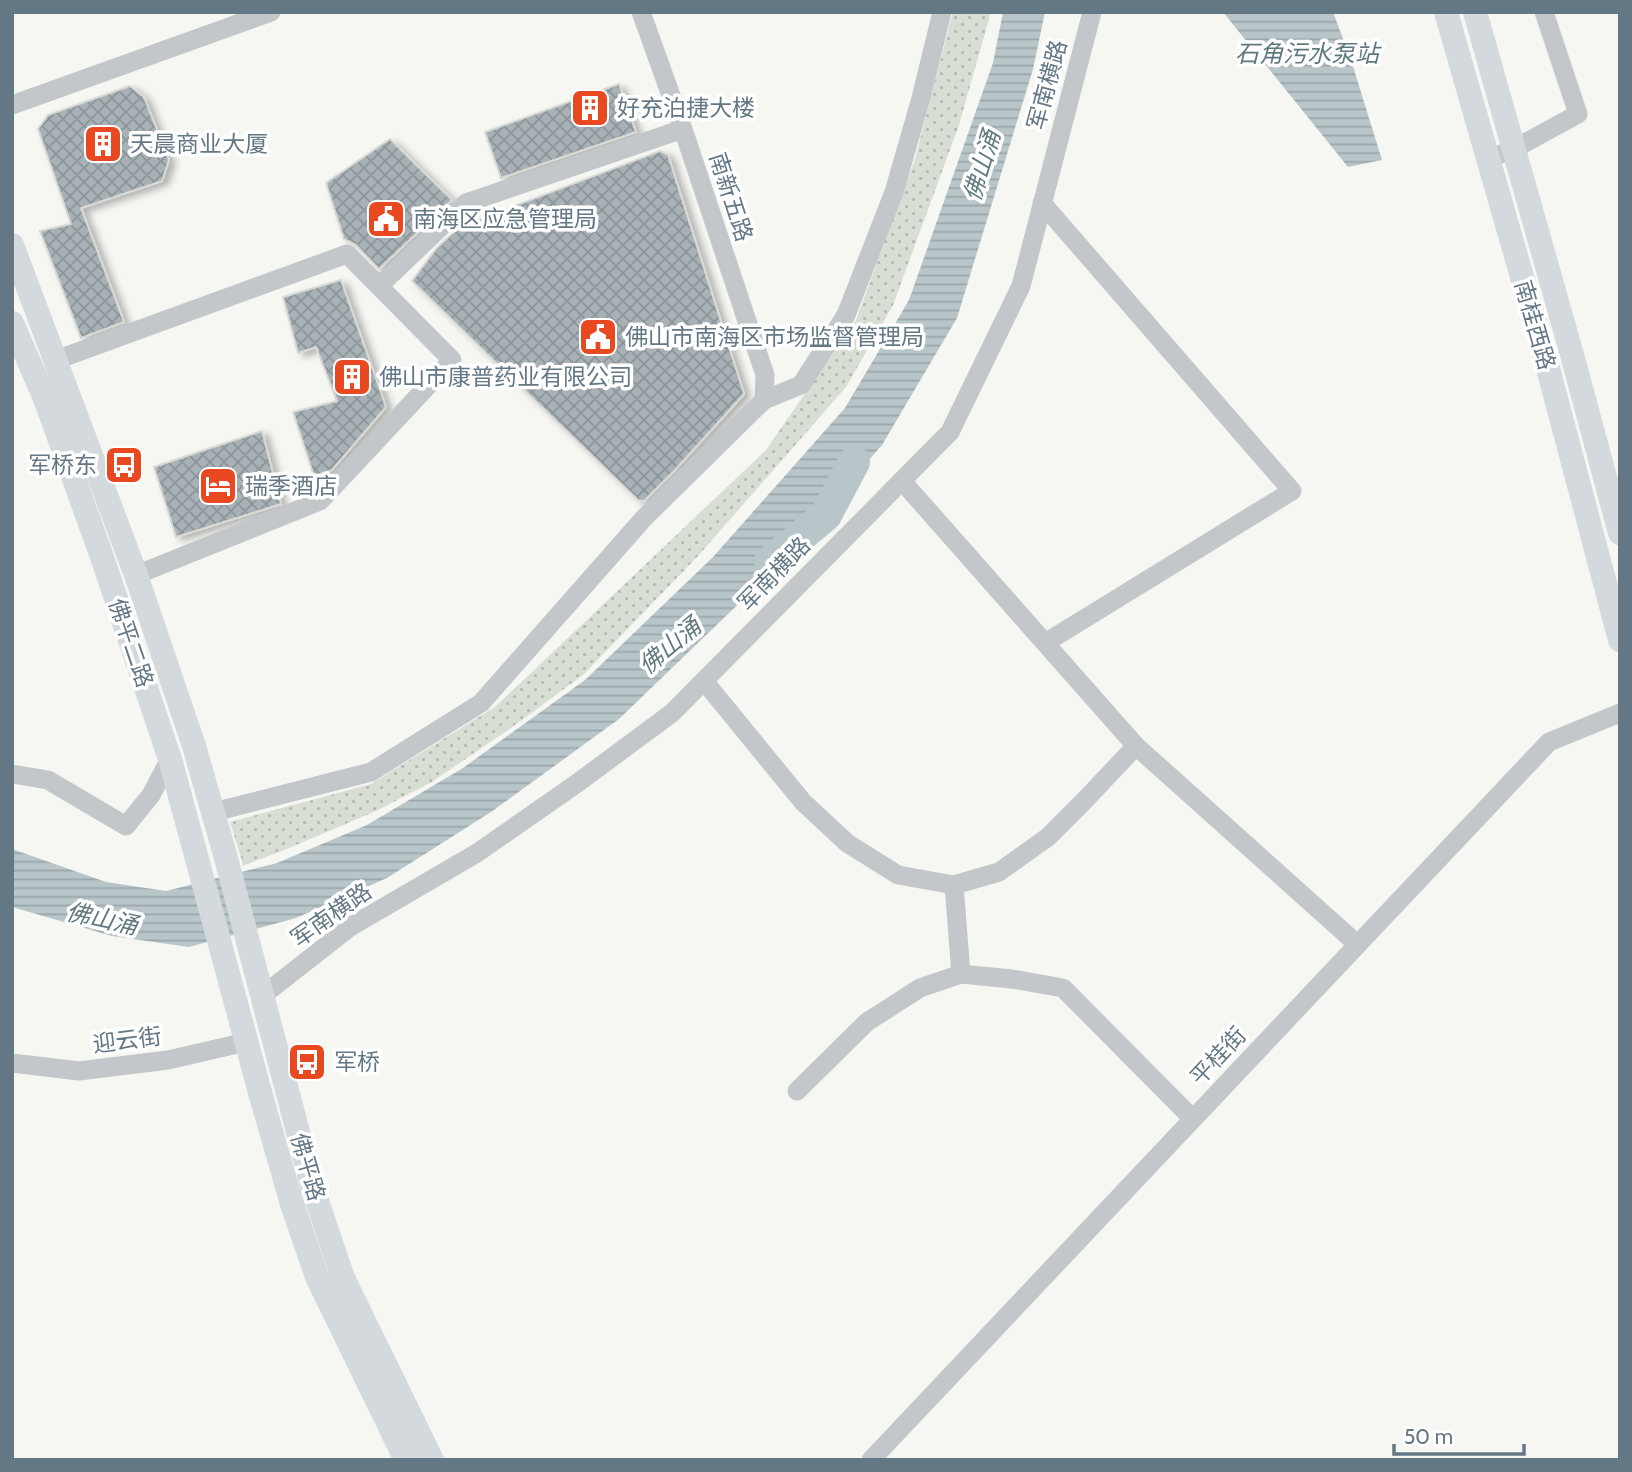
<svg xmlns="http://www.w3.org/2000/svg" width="1632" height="1472" viewBox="0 0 1632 1472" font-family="Cabin,'Noto Sans SC',sans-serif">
	<defs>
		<pattern id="park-dots" width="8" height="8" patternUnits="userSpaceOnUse" patternTransform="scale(1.75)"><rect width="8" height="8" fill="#d8ded4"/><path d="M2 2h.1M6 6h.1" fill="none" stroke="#b3b9b2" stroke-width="1.8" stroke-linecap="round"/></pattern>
		<pattern id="water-rules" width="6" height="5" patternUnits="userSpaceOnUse" patternTransform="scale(1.75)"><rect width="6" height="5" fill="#b9c6c9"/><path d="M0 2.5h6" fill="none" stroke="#9aa6a9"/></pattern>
		<pattern id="building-cross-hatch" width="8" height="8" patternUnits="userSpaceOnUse" patternTransform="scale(1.75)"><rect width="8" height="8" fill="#a8b1b6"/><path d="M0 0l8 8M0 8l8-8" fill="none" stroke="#8c959a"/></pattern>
		<filter id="shadow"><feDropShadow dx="6" dy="3.5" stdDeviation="3.5" flood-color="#0004"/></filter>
	</defs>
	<rect width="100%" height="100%" fill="#f6f6f3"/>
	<!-- park -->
	<path fill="url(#park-dots)" d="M 953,12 L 991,12 L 959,125 L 893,305 L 846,387 L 698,556 L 583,675 L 518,723 L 432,782 L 376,811 L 282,851 L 242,866 L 242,861 L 230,822 L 371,784 L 495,707 L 766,450 L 856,320 L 915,159 Z"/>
	<!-- water -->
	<path fill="url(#water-rules)" d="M 1003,12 L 1045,12 L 1033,69 L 957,318 L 882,445 L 755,588 L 619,719 L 491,812 L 387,878 L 296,918 L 189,947 L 112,936 L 12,907 L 12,849 L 106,882 L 166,891 L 277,863 L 367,825 L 463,768 L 585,680 L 713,557 L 845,408 L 909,300 L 993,63 Z
		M 1223,12 L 1333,12 L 1351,60 L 1382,160 L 1348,167 Z"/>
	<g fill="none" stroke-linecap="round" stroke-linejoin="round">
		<!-- river -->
		<path stroke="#b9c6c9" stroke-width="32" d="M 770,562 L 826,515 L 854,462"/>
	</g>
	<!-- building -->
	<path fill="url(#building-cross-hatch)" stroke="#d8d8d5" stroke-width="2" filter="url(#shadow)" d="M 619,84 L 636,132 L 501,178 L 485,132 Z
		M 130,86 L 144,97 L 169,160 L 162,181 L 81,208 L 124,322 L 81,338 L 40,231 L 71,224 L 38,129 L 48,115 Z
		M 390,139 L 452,200 L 379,269 L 356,245 L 344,239 L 326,183 Z
		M 660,151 L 668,155 L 744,394 L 674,471 L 644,501 L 638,500 L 412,281 L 436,249 L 459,227 Z
		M 341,280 L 386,407 L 332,470 L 314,476 L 293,412 L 337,401 L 316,347 L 298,353 L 283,297 Z
		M 262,431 L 281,504 L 176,537 L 154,467 Z"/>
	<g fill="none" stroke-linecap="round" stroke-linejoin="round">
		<!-- minor -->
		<path stroke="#c3c7ca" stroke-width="19" d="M 641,12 L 683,129 L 765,375 L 764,400
			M 12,105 L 271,12
			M 1488,159 L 1514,149 L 1578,114 L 1544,12
			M 1042,203 L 1292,491 L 1045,643
			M 379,286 L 466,203 L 683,129
			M 56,360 L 347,254 L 452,360 L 320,501 L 136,575
			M 902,481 L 1136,746 L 1357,944
			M 704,681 L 803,802 L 847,843 L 898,875 L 954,885 L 999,872 L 1048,837 L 1085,800 L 1136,746
			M 12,774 L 48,780 L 126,826 L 151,795 L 170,759
			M 214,812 L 371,772 L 481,703 L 644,518 L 764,400 L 801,385 L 846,315 L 894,192 L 921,98 L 942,12
			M 954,885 L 961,974
			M 262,996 L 350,927 L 477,853 L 576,784 L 672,713 L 950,432 L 1021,286 L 1092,12
			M 12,1063 L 79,1071 L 168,1060 L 246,1042
			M 797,1091 L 867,1022 L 920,988 L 961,974 L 1012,979 L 1063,988 L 1193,1119
			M 871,1460 L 1549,742 L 1620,713"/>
		<!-- major -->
		<path stroke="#d4d9dd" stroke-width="24" d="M 1446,12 L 1545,357 L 1620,640
			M 1475,12 L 1571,351 L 1620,533
			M 12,245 L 136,575 L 194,746 L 226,858 L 313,1189 L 343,1278 L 432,1460
			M 12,323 L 44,396 L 101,554 L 170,759 L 261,1096 L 292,1204 L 317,1277 L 406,1460"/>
	</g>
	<!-- icons -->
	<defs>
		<symbol id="building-square" viewBox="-11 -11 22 22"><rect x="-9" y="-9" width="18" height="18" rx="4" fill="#e94920" stroke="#fff"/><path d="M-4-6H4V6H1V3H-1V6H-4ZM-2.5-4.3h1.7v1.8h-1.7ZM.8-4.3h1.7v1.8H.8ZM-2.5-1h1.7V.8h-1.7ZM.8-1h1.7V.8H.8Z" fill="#fff"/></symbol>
		<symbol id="civic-square" viewBox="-11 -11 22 22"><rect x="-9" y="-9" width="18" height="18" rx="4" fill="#e94920" stroke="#fff"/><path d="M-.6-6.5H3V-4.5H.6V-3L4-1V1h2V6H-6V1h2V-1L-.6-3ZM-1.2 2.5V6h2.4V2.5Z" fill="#fff"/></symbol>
		<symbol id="bus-square" viewBox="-11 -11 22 22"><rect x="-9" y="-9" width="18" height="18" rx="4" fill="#e94920" stroke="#fff"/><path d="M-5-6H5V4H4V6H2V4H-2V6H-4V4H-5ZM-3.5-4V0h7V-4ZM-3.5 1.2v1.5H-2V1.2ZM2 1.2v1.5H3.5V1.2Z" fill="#fff"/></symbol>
		<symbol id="hotel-square" viewBox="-11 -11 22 22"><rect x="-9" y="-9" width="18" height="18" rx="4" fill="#e94920" stroke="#fff"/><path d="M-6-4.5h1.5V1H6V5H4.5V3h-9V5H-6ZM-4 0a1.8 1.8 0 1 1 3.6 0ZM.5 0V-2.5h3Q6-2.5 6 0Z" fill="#fff"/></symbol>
	</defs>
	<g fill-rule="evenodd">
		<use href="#building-square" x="568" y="86" width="44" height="44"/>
		<use href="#building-square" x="81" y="122" width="44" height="44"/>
		<use href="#civic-square" x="364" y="197" width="44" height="44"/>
		<use href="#civic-square" x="576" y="315" width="44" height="44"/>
		<use href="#building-square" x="330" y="355" width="44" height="44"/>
		<use href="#bus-square" x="102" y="443" width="44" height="44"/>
		<use href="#hotel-square" x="196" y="464" width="44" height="44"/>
		<use href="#bus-square" x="285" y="1040" width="44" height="44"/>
	</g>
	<g text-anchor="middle" stroke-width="7" stroke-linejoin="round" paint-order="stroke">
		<!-- street labels -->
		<g font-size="23" fill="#647785" stroke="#fff">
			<text transform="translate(1047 85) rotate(-75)" y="8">军南横路</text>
			<text transform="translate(731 197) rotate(72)" y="8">南新五路</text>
			<text transform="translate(1535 325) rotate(74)" y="8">南桂西路</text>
			<text transform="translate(774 574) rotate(-46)" y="8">军南横路</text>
			<text transform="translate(131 643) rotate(71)" y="8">佛平二路</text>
			<text transform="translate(331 915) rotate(-35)" y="8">军南横路</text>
			<text transform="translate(127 1040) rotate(-7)" y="8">迎云街</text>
			<text transform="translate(1218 1056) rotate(-47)" y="8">平桂街</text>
			<text transform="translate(308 1167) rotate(74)" y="8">佛平路</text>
		</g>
		<!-- poi labels -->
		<g font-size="23" fill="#647785" stroke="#fff" text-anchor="start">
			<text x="617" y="116">好充泊捷大楼</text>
			<text x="130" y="152">天晨商业大厦</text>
			<text x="413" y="227">南海区应急管理局</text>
			<text x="625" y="345">佛山市南海区市场监督管理局</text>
			<text x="379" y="385">佛山市康普药业有限公司</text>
			<text x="97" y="473" text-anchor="end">军桥东</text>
			<text x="245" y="494">瑞季酒店</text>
			<text x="334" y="1070">军桥</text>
		</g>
		<!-- water labels -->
		<g font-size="24" font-style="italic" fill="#607981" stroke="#fff">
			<text x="1307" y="62">石角污水泵站</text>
			<text transform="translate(982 166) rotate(-73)" y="8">佛山涌</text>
			<text transform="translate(670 646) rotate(-40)" y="8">佛山涌</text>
			<text transform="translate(102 919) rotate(12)" y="8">佛山涌</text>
		</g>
	</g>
	<!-- border -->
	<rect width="1632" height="1472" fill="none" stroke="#647785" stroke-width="28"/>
	<!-- scale -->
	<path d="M1394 1444v10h130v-10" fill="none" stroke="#647785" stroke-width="3.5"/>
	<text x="1404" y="1444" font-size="21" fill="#647785" stroke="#ffffff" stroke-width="5" paint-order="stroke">50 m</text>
</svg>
